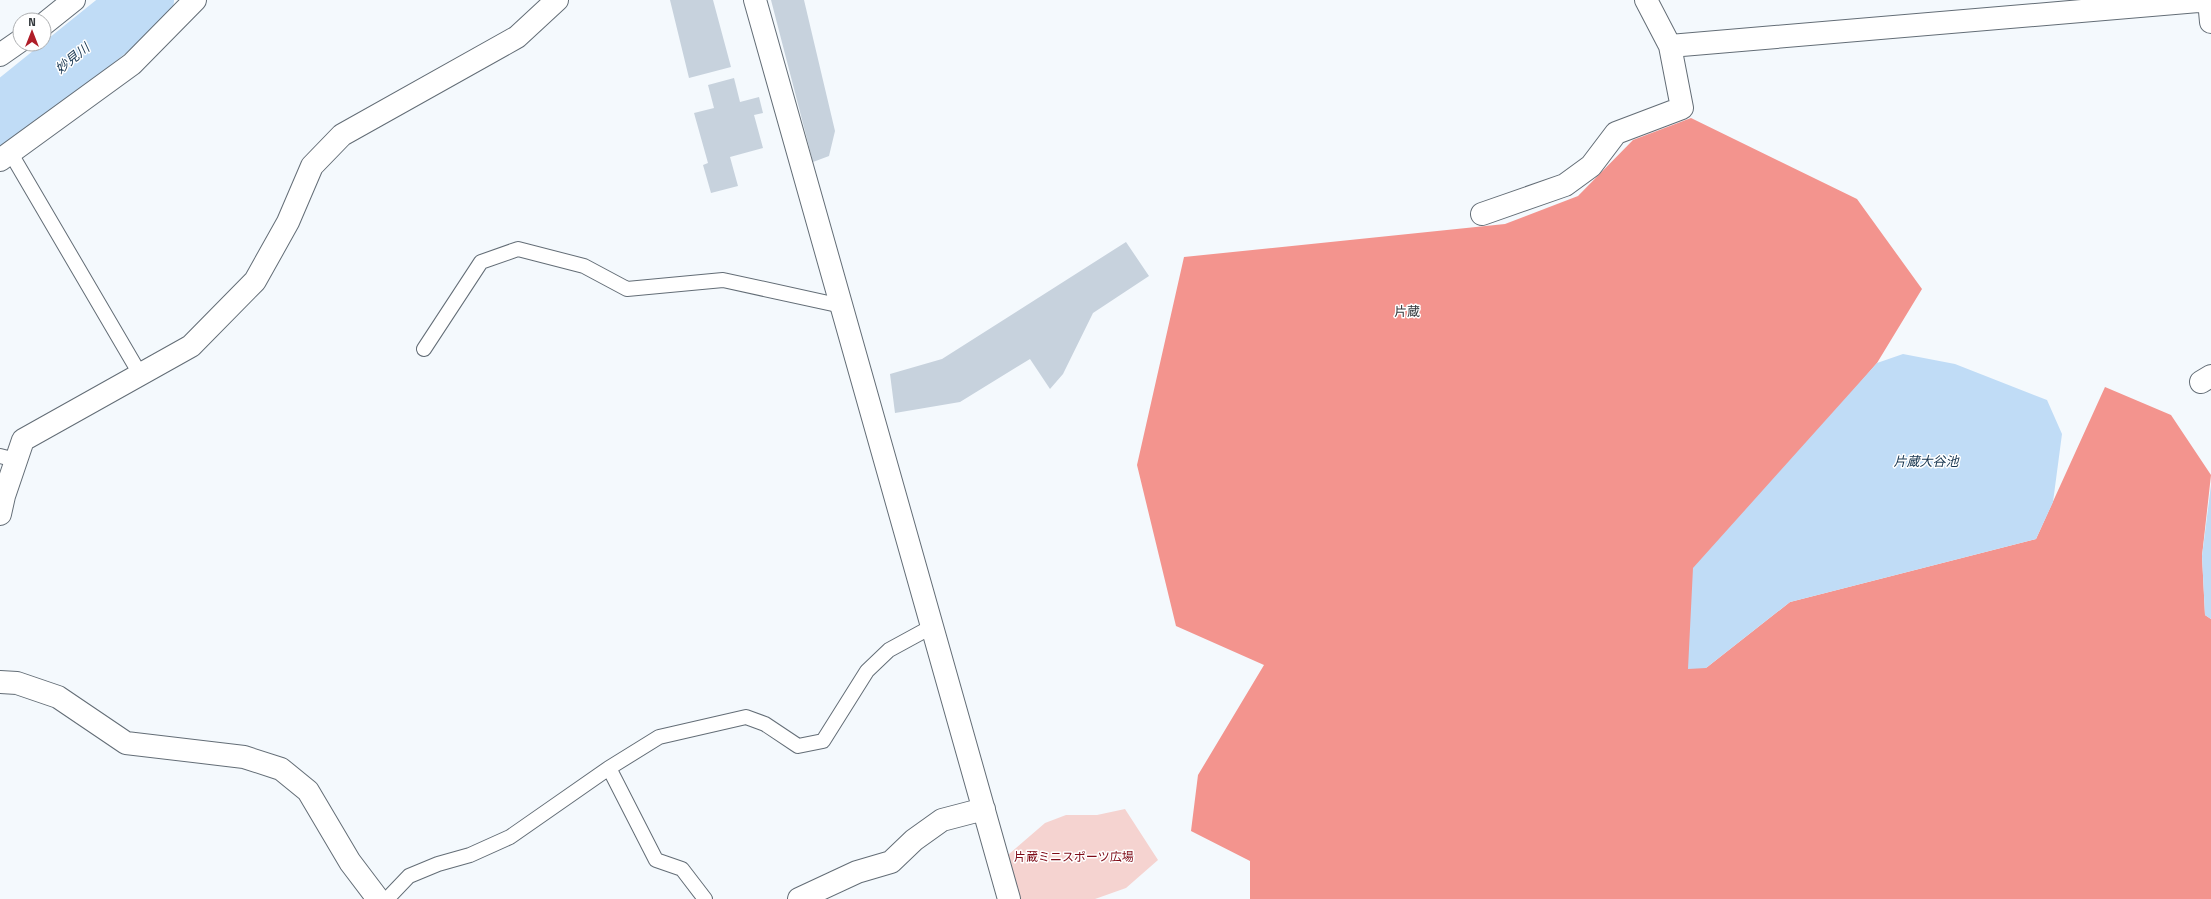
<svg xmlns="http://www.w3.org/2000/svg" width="2211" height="899" viewBox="0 0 2211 899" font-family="'Titillium Web','Noto Sans JP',sans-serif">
	<rect width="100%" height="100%" fill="#f4f9fd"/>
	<!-- green -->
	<path fill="#f5d3d0" d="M 1125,809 L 1158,860 L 1126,888 L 1095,899 L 1020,899 L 1008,855 L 1045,823 L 1066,815 L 1097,815 Z"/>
	<!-- forest -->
	<path fill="#f3948e" d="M 1691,118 L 1857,199 L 1922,289 L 1877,363 L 1815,435 L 1706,668 L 1790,602 L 2036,539 L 2105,387 L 2171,415 L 2211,475 L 2202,556 L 2205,615 L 2211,619 L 2211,899 L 1250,899 L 1250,861 L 1191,831 L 1198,775 L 1264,665 L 1176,626 L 1137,465 L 1184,257 L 1505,224 L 1578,196 L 1633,140 Z"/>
	<!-- water -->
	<path fill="#c0dcf6" d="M 1903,354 L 1955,364 L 2047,400 L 2062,434 L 2053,502 L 2036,539 L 1790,602 L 1706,668 L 1688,669 L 1693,568 L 1877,363 Z
		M 2211,485 L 2211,619 L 2205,615 L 2202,556 Z"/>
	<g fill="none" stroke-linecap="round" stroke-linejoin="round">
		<!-- river -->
		<path stroke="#c0dcf6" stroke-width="60" d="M 0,116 L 144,0"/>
	</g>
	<!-- building -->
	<path fill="#c7d2dd" d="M 670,0 L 713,0 L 731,67 L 689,78 Z
		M 771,0 L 804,0 L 835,131 L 829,156 L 813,162 Z
		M 734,78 L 740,102 L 759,97 L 763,113 L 754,115 L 763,148 L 730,157 L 738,186 L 711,193 L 703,165 L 708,163 L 694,113 L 714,108 L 708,85 Z
		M 1126,242 L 1149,276 L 1093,313 L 1063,374 L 1050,389 L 1030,359 L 960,402 L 895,413 L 890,374 L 942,359 Z"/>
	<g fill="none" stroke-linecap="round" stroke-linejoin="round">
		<defs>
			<path id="service" d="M 10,152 L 140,374
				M 424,349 L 481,262 L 518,249 L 584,266 L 627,289 L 723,280 L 842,306
				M 0,456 L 16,460
				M 609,768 L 656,860 L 682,869 L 705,899
				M 387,899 L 409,876 L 438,864 L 470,855 L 510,837 L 609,768 L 659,737 L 746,717 L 765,724 L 798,746 L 823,741 L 867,671 L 889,650 L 933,626"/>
			<path id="minor" d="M 755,0 L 1009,899
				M 2209,0 L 2211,22
				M 44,24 L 74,0
				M 1670,46 L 2211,0
				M 0,55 L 20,41
				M 0,160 L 132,64 L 195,0
				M 1482,214 L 1565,185 L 1591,166 L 1616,133 L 1682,108 L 1670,46 L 1646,0
				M 2201,382 L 2211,376
				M 0,514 L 4,496 L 23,440 L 191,346 L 255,281 L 288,222 L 312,166 L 342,135 L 517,37 L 557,0
				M 0,682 L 17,683 L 58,697 L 126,743 L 244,757 L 281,769 L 308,791 L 350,862 L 378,899
				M 799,899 L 857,872 L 891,862 L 914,840 L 942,820 L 984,809"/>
		</defs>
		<!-- service casing -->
		<use href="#service" stroke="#636d76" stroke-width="16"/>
		<!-- minor casing -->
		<use href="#minor" stroke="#636d76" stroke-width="24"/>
		<!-- service -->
		<use href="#service" stroke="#fff" stroke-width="14"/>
		<!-- minor -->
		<use href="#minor" stroke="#fff" stroke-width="22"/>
	</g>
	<g text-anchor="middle" stroke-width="3" stroke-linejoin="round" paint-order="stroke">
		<!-- park labels -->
		<g font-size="12" fill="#7e0b17" stroke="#fff">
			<text x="1074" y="861">片蔵ミニスポーツ広場</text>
		</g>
		<!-- water labels -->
		<g font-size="13" font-style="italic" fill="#17354f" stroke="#fff">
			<text transform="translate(72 58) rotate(-39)" y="5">妙見川</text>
			<text x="1926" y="466">片蔵大谷池</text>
		</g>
		<!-- neighbourhood labels -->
		<g font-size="13" fill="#32373b" stroke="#fff">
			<text x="1407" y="316">片蔵</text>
		</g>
	</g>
	<!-- north arrow -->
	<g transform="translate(32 32)"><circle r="19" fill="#ffffff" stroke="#adafb1"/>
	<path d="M0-3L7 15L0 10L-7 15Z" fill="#af1d28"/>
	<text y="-6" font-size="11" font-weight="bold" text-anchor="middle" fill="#32373b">N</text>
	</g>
</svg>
